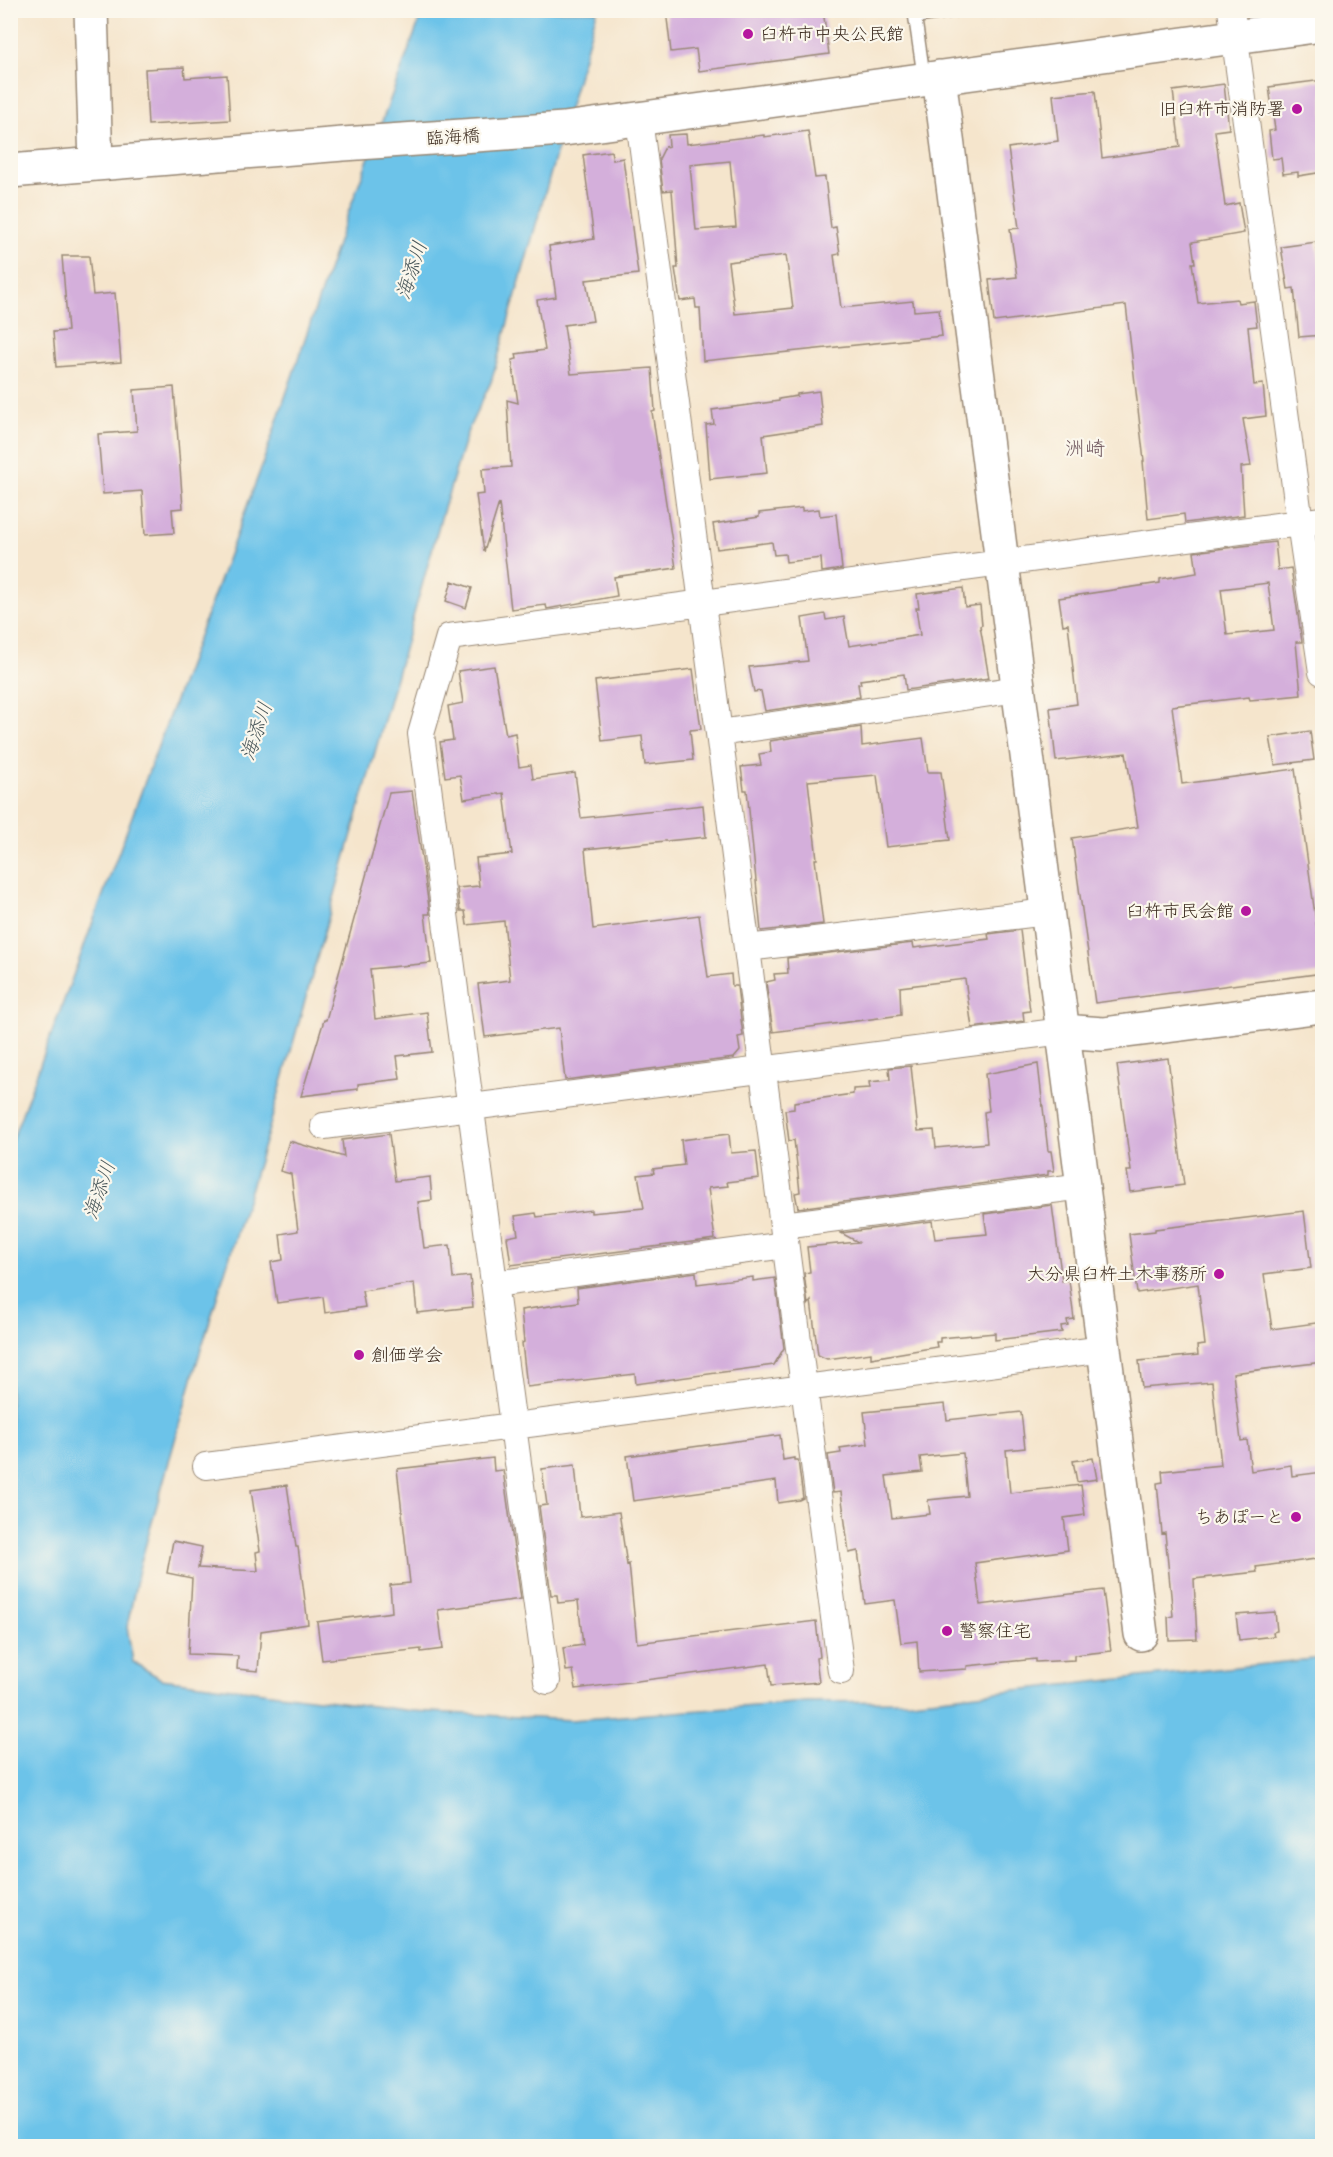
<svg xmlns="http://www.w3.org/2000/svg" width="1333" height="2157" viewBox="0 0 1333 2157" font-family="Delius,'Klee One',sans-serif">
	<rect width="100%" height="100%" fill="#fbf7ec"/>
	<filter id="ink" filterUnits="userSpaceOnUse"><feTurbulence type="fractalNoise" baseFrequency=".0167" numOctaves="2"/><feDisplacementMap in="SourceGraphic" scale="12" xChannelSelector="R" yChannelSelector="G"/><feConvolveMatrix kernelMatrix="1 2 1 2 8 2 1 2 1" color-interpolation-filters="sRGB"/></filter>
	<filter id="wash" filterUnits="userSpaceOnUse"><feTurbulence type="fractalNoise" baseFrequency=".008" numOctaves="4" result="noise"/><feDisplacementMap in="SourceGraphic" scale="24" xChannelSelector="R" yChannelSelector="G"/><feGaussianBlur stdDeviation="1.35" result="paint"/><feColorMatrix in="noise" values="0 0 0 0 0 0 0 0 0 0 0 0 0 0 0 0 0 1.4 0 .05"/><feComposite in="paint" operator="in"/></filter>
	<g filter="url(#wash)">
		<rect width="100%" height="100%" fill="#f5e5cc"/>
		<!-- water -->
		<path fill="#6cc3e9" stroke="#547684" stroke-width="1.5" d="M 423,11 L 597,11 L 491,382 L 468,430 L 441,518 L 268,1132 L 194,1372 L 139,1569 L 127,1627 L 133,1662 L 161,1679 L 412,1711 L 571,1720 L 807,1702 L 911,1701 L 1322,1658 L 1322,2146 L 11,2146 L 10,1146 L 260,471 L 344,224 Z"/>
		<g id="blocks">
			<!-- building -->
			<path fill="#d4afdb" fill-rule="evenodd" d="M 666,10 L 823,10 L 829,54 L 699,71 L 696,49 L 671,52 Z
				M 184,67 L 185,78 L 227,75 L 230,120 L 148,125 L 145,69 Z
				M 1323,80 L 1323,172 L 1298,176 L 1298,172 L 1283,174 L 1281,158 L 1272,159 L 1269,131 L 1275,130 L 1269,87 Z
				M 1224,84 L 1229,129 L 1215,131 L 1225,206 L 1239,203 L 1244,233 L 1192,242 L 1195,263 L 1192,263 L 1198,303 L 1237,299 L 1238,303 L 1254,301 L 1257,326 L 1248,327 L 1254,385 L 1263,384 L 1266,416 L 1243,419 L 1251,466 L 1241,467 L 1244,515 L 1185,523 L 1184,514 L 1148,519 L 1143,461 L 1144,461 L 1126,305 L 994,322 L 989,280 L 1017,277 L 1010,229 L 1019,228 L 1008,148 L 1058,141 L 1053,95 L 1095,91 L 1102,158 L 1180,147 L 1173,91 Z
				M 808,131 L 815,178 L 825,177 L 831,228 L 836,227 L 840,254 L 834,255 L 841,308 L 913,301 L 914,311 L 939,309 L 942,336 L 703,361 L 700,308 L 696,308 L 695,299 L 680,301 L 675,268 L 678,268 L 672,190 L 663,191 L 659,159 L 665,147 L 669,146 L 668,135 L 686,134 L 687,144 L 764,135 L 764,137 ZM 730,161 L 736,227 L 696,230 L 690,165 ZM 786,255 L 793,308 L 735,314 L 728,262 Z
				M 611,151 L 613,160 L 623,158 L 638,274 L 586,280 L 593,321 L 564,325 L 571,374 L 652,368 L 655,411 L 652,412 L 676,568 L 614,577 L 617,596 L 547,609 L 546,605 L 511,609 L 499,503 L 484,552 L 476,495 L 484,494 L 482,469 L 511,467 L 507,400 L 518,403 L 512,360 L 517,359 L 516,354 L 545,350 L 537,300 L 556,297 L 549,246 L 594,239 L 583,155 Z
				M 1316,242 L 1323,281 L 1323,335 L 1299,337 L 1294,288 L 1288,289 L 1281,247 Z
				M 62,256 L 89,256 L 93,295 L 115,293 L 121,362 L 56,367 L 53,332 L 68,331 Z
				M 174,387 L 183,508 L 172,509 L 174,533 L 145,535 L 142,491 L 103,494 L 98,434 L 137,431 L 134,390 Z
				M 819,391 L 823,426 L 763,435 L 767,473 L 710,479 L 706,425 L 714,424 L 712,410 L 779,401 L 779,399 L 797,396 L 797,394 Z
				M 802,508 L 802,511 L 819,509 L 820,516 L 836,514 L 842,569 L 822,572 L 821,558 L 786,562 L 785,554 L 774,555 L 772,542 L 717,549 L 713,524 L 759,517 L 759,513 Z
				M 1275,542 L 1278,570 L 1291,568 L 1302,642 L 1296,642 L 1301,695 L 1250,700 L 1249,697 L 1172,706 L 1182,784 L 1295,769 L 1323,973 L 1095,1003 L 1072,838 L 1138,827 L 1126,753 L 1056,761 L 1050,708 L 1077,704 L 1068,624 L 1063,625 L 1059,598 L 1160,583 L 1160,579 L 1197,573 L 1194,552 ZM 1268,583 L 1274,630 L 1227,635 L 1221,589 Z
				M 452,581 L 472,588 L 466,608 L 446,601 Z
				M 963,588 L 965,607 L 980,605 L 982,625 L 980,626 L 989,678 L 906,690 L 904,674 L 860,680 L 861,684 L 858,684 L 860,697 L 765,711 L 761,691 L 754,692 L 749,667 L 808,661 L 802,618 L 825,614 L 826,620 L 844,617 L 849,646 L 920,635 L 916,608 L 919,608 L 917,594 Z
				M 494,666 L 506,735 L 515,733 L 519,767 L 531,765 L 533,779 L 575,773 L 581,818 L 703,805 L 706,837 L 585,849 L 593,929 L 699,915 L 708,977 L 731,974 L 732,986 L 737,986 L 743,1036 L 738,1037 L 740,1051 L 734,1058 L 565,1080 L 559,1028 L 485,1037 L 478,984 L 510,980 L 504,921 L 467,925 L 465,911 L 460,911 L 457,888 L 479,886 L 476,858 L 512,854 L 504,793 L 464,799 L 460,775 L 445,777 L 440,742 L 453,740 L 448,706 L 463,703 L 458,671 Z
				M 693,669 L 701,729 L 690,730 L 693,760 L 645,765 L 642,736 L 602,741 L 595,681 Z
				M 861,727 L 862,746 L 923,738 L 928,772 L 941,772 L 950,840 L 886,847 L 877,775 L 808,781 L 817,859 L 815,859 L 823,924 L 761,931 L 747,790 L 744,790 L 741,767 L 761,765 L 759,754 L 771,752 L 770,741 Z
				M 1310,731 L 1314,760 L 1275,765 L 1270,737 Z
				M 412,791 L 430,914 L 425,914 L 431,963 L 370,969 L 375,1019 L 427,1012 L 432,1052 L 397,1056 L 400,1079 L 358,1084 L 358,1089 L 301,1096 L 324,1020 L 326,1020 L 389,793 Z
				M 1020,930 L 1030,1011 L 1023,1012 L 1024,1021 L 972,1028 L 965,979 L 900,987 L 901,1015 L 773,1032 L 766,982 L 775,980 L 774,974 L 788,973 L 787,958 L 913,943 L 914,948 L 989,939 L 988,934 Z
				M 1168,1058 L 1184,1185 L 1130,1192 L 1127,1171 L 1131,1171 L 1117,1065 Z
				M 1038,1064 L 1048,1151 L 1051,1151 L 1054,1171 L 1048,1171 L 1048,1175 L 798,1208 L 795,1193 L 800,1192 L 794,1140 L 789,1141 L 785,1110 L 794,1109 L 794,1102 L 853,1094 L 853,1089 L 870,1088 L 869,1082 L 890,1080 L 889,1068 L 911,1066 L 918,1131 L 934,1130 L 936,1148 L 987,1143 L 984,1112 L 989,1111 L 985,1074 Z
				M 389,1134 L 395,1181 L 430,1177 L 432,1200 L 418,1202 L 424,1248 L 450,1245 L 453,1278 L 470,1276 L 473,1307 L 417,1313 L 414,1283 L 362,1291 L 365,1307 L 325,1313 L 323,1297 L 277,1303 L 271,1262 L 283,1260 L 280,1234 L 298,1231 L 291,1174 L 280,1171 L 289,1141 L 344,1157 L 342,1140 Z
				M 729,1134 L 731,1153 L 756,1151 L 759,1178 L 727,1182 L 728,1186 L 708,1188 L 715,1239 L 511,1265 L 507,1237 L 518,1235 L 515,1216 L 536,1213 L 537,1217 L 591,1210 L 591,1213 L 644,1208 L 638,1175 L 654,1173 L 653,1169 L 684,1165 L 681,1140 Z
				M 1052,1205 L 1062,1281 L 1069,1280 L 1074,1319 L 1067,1320 L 1068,1325 L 1061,1326 L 1062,1332 L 995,1340 L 995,1333 L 940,1338 L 940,1342 L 936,1342 L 937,1347 L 871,1358 L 871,1353 L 827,1359 L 818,1355 L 811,1301 L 808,1305 L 804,1273 L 810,1272 L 807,1247 L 858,1242 L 841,1233 L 932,1221 L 935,1239 L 987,1234 L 984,1214 Z
				M 1304,1211 L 1311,1268 L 1264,1274 L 1272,1329 L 1323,1322 L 1323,1362 L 1233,1373 L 1241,1441 L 1247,1440 L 1251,1471 L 1291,1465 L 1292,1476 L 1323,1472 L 1323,1558 L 1256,1567 L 1257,1572 L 1194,1579 L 1197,1639 L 1169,1640 L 1168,1617 L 1173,1616 L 1165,1533 L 1162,1534 L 1157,1483 L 1163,1482 L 1162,1471 L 1221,1465 L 1212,1382 L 1142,1388 L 1139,1361 L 1198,1355 L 1197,1346 L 1205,1345 L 1198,1284 L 1137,1293 L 1129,1234 L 1155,1231 L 1155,1229 Z
				M 696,1272 L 697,1284 L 753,1277 L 753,1281 L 775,1278 L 784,1348 L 774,1365 L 636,1384 L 635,1374 L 527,1387 L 522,1343 L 524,1342 L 521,1310 L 578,1302 L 577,1288 Z
				M 945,1404 L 947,1420 L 1021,1412 L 1025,1448 L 1006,1450 L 1010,1493 L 1081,1485 L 1085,1515 L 1064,1518 L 1068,1550 L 975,1563 L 980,1605 L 1103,1590 L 1111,1651 L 1074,1655 L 1074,1660 L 1036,1662 L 1036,1659 L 967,1666 L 967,1669 L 919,1672 L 917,1641 L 901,1643 L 895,1600 L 865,1604 L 858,1551 L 849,1553 L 841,1492 L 833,1493 L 828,1455 L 841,1453 L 840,1448 L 868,1444 L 864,1412 ZM 963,1453 L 967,1496 L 928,1500 L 930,1514 L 892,1518 L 886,1476 L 922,1472 L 920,1457 Z
				M 780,1435 L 783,1460 L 794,1458 L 794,1460 L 798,1460 L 803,1498 L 799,1500 L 778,1503 L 776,1481 L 633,1501 L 627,1456 Z
				M 493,1458 L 494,1471 L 503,1470 L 521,1599 L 438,1610 L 443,1649 L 421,1652 L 421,1649 L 322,1660 L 317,1622 L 392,1612 L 390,1585 L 410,1583 L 397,1469 Z
				M 1093,1458 L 1097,1479 L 1077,1482 L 1073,1461 Z
				M 575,1465 L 580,1517 L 619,1512 L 627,1565 L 629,1564 L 637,1643 L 816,1621 L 820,1657 L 816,1658 L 819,1682 L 771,1686 L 768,1664 L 576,1689 L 573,1670 L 566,1671 L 563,1648 L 583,1645 L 578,1601 L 558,1603 L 557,1595 L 551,1595 L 539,1506 L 547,1505 L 542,1469 Z
				M 287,1485 L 296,1547 L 298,1547 L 308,1624 L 261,1631 L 258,1671 L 237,1669 L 238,1656 L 188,1654 L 192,1578 L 167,1573 L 173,1541 L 202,1547 L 198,1568 L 258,1571 L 256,1552 L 260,1551 L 251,1490 Z
				M 1275,1612 L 1277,1631 L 1273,1632 L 1274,1636 L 1239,1640 L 1236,1615 Z"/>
		</g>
	</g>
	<g filter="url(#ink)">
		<use href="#blocks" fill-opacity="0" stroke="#988875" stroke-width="1.5"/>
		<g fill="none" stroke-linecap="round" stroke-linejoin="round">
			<defs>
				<path id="lane" d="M 924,78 L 915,17 L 959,10"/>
				<path id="street" d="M 1231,10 L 1300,523 L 1322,672
					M 639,119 L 841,1671
					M 719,733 L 1018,689
					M 747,948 L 1047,912
					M 324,1126 L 1063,1031
					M 783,1225 L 1083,1186
					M 494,1284 L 785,1245
					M 206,1466 L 1104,1349
					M 547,1681 L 421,734 L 449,637 L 1322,520"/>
				<path id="secondary" d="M 91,10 L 96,164
					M 939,77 L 1141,1634
					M 10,171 L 343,144 L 564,129 L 1322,25
					M 1063,1031 L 1103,1034 L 1322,1006"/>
			</defs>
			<!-- lane casing -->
			<use href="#lane" stroke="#988875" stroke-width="15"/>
			<!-- street casing -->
			<use href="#street" stroke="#988875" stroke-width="28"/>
			<!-- secondary casing -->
			<use href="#secondary" stroke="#988875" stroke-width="36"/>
			<!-- lane -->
			<use href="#lane" stroke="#fff" stroke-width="12"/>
			<!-- street -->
			<use href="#street" stroke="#fff" stroke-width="26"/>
			<!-- secondary -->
			<use href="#secondary" stroke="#fff" stroke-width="33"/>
		</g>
	</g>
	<!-- markers -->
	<g fill="#b5179e" stroke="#fbf7ec" stroke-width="2">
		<circle cx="748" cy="34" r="6"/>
		<circle cx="1297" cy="109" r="6"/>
		<circle cx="1246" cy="911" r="6"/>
		<circle cx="1219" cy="1274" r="6"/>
		<circle cx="359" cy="1355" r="6"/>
		<circle cx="1296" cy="1517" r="6"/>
		<circle cx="947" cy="1631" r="6"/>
	</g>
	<g text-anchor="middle" stroke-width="4.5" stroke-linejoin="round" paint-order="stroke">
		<!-- poi labels -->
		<g font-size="18" fill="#3b2a1e" stroke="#fbf7ec" text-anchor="end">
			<text x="760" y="40" text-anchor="start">臼杵市中央公民館</text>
			<text x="1285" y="115">旧臼杵市消防署</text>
			<text x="1234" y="917">臼杵市民会館</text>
			<text x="1207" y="1280">大分県臼杵土木事務所</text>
			<text x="371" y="1361" text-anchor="start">創価学会</text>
			<text x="1284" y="1523">ちあぽーと</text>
			<text x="959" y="1637" text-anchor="start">警察住宅</text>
		</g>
		<!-- street labels -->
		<g font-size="18" fill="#3b2a1e" stroke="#fbf7ec">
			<text transform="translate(453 137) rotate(-4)" y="6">臨海橋</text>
		</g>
		<!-- water labels -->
		<g font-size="20" font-style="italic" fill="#4a585b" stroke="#fbf7ec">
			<text transform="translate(411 270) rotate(-72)" y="7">海添川</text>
			<text transform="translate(256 731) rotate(-71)" y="7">海添川</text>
			<text transform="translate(99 1190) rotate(-71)" y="7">海添川</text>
		</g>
		<!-- neighbourhood labels -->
		<g font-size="20" fill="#715960" stroke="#fbf7ec">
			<text x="1085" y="455">洲崎</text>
		</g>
	</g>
	<!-- margin -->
	<rect width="1333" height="2157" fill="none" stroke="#fbf7ec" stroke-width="36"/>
</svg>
